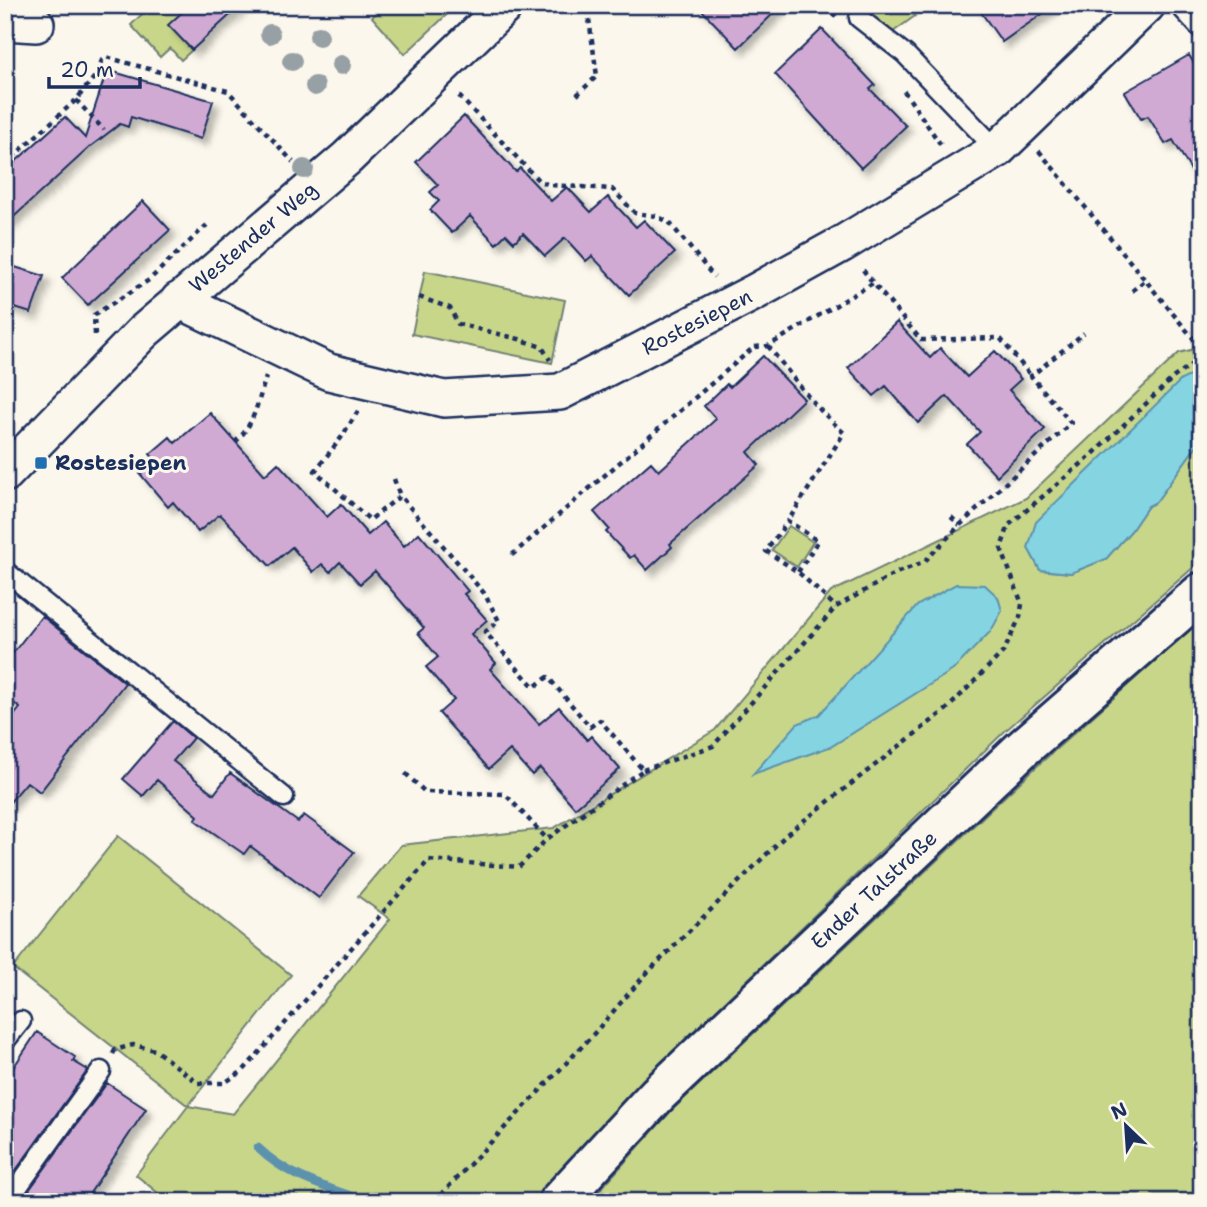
<svg xmlns="http://www.w3.org/2000/svg" width="1207" height="1207" viewBox="0 0 1207 1207" font-family="'Shantell Sans',sans-serif">
	<defs>
		<filter id="shadow"><feDropShadow dx="6" dy="6" stdDeviation="3.5" flood-color="#0004"/></filter>
	</defs>
	<rect width="100%" height="100%" fill="#fbf7ec"/>
	<filter id="ink" filterUnits="userSpaceOnUse"><feTurbulence type="fractalNoise" baseFrequency=".0143" numOctaves="2"/><feDisplacementMap in="SourceGraphic" scale="14" xChannelSelector="R" yChannelSelector="G"/><feConvolveMatrix kernelMatrix="1 2 1 2 8 2 1 2 1" color-interpolation-filters="sRGB"/></filter>
	<g filter="url(#ink)">
		<!-- green -->
		<path fill="#c8d68a" stroke="#728274" stroke-width="2" d="M 151,5 L 190,5 L 169,25 L 192,50 L 181,60 L 170,48 L 160,57 L 131,25 Z
			M 385,5 L 457,5 L 405,54 L 372,17 Z
			M 851,5 L 908,5 L 915,16 L 882,40 Z
			M 425,271 L 565,300 L 552,363 L 412,334 Z
			M 1202,347 L 1202,370 L 1028,548 L 1040,570 L 1071,573 L 1106,559 L 1131,531 L 1148,506 L 1156,502 L 1202,438 L 1202,560 L 1005,731 L 646,1078 L 532,1202 L 169,1202 L 136,1175 L 188,1106 L 13,968 L 118,836 L 291,975 L 188,1106 L 233,1114 L 390,919 L 358,896 L 401,845 L 554,828 L 715,730 L 831,592 L 1026,498 L 1179,353 Z
			M 789,526 L 813,542 L 797,567 L 772,550 Z
			M 1202,619 L 1202,1202 L 589,1202 L 670,1112 L 1035,768 Z"/>
		<!-- water -->
		<path fill="#85d4e2" stroke="#5b92ad" stroke-width="2" d="M 1202,370 L 1202,438 L 1156,502 L 1148,506 L 1131,531 L 1106,559 L 1071,573 L 1040,570 L 1028,548 L 1036,522 L 1181,380 Z
			M 956,584 L 985,585 L 998,597 L 1002,611 L 991,631 L 953,670 L 832,746 L 753,774 L 797,724 L 819,715 L 918,605 Z"/>
		<g fill="none" stroke-linecap="round" stroke-linejoin="round">
			<!-- stream -->
			<path stroke="#5b92ad" stroke-width="9" d="M 258,1148 C 285,1174 316,1184 351,1196"/>
		</g>
		<!-- building -->
		<path fill="#d0aad3" stroke="#1b2f5e" stroke-width="2" filter="url(#shadow)" d="M 190,5 L 241,5 L 192,50 L 168,25 Z
			M 697,5 L 782,5 L 738,48 Z
			M 976,5 L 1055,5 L 1002,42 Z
			M 822,29 L 875,85 L 870,89 L 906,126 L 861,168 L 775,74 Z
			M 1189,55 L 1202,77 L 1202,189 L 1173,140 L 1165,144 L 1148,116 L 1141,119 L 1125,92 Z
			M 107,70 L 213,101 L 201,139 L 131,117 L 128,127 L 120,124 L 90,147 L 5,225 L 5,171 L 65,117 L 85,138 Z
			M 464,116 L 516,172 L 520,168 L 551,201 L 567,187 L 591,212 L 608,197 L 636,227 L 644,220 L 675,253 L 629,295 L 592,256 L 586,261 L 565,238 L 545,256 L 523,233 L 514,242 L 506,234 L 496,244 L 470,216 L 452,233 L 430,210 L 439,201 L 430,192 L 438,185 L 416,162 Z
			M 143,201 L 170,230 L 88,305 L 62,278 Z
			M 5,264 L 44,276 L 31,313 L 5,305 Z
			M 897,322 L 930,358 L 940,348 L 967,377 L 995,351 L 1021,379 L 1009,390 L 1045,429 L 997,476 L 967,444 L 980,432 L 947,396 L 918,423 L 886,386 L 874,396 L 848,368 Z
			M 763,356 L 804,399 L 748,452 L 759,465 L 670,544 L 672,547 L 647,570 L 634,555 L 630,558 L 606,532 L 609,529 L 594,512 L 651,462 L 659,471 L 716,419 L 704,406 L 727,384 L 730,387 Z
			M 210,413 L 265,475 L 278,463 L 327,517 L 341,504 L 368,535 L 383,522 L 404,546 L 419,533 L 468,591 L 464,594 L 487,620 L 471,634 L 496,663 L 490,669 L 539,724 L 559,707 L 587,740 L 591,736 L 620,769 L 575,808 L 540,768 L 532,775 L 510,750 L 489,769 L 439,713 L 454,700 L 426,667 L 438,657 L 418,633 L 424,628 L 375,571 L 360,584 L 340,562 L 330,572 L 322,564 L 313,572 L 292,547 L 270,566 L 220,514 L 198,532 L 173,502 L 168,507 L 140,474 L 156,461 L 150,454 L 170,437 L 175,443 Z
			M 42,616 L 125,683 L 40,792 L 27,782 L 5,808 L 5,727 L 20,708 L 5,696 L 5,663 Z
			M 173,721 L 193,738 L 173,761 L 214,794 L 230,773 L 298,822 L 304,815 L 354,852 L 319,898 L 250,846 L 244,854 L 195,820 L 198,816 L 157,780 L 143,796 L 123,779 Z
			M 37,1032 L 75,1057 L 73,1061 L 88,1070 L 6,1184 L 5,1080 Z
			M 107,1083 L 146,1109 L 84,1202 L 31,1202 L 24,1197 Z"/>
		<g fill="none" stroke-linecap="round" stroke-linejoin="round">
			<defs>
				<path id="lane" d="M 1179,5 L 1202,30
					M 859,18 L 905,54 L 997,150
					M 5,571 L 284,797
					M 5,1041 L 21,1021
					M 7,1202 L 101,1071"/>
				<path id="street" d="M 5,22 L 36,24
					M 179,300 L 329,372 L 444,399 L 560,392 L 755,292 L 842,244 L 997,150 L 1147,5
					M 5,474 L 143,332 L 347,158 L 506,5"/>
				<path id="secondary" d="M 558,1202 L 658,1094 L 1022,749 L 1202,592"/>
			</defs>
			<!-- lane casing -->
			<use href="#lane" stroke="#1b2f5e" stroke-width="23"/>
			<!-- street casing -->
			<use href="#street" stroke="#1b2f5e" stroke-width="40"/>
			<!-- secondary casing -->
			<use href="#secondary" stroke="#1b2f5e" stroke-width="44"/>
			<!-- path -->
			<path stroke="#1b2f5e" stroke-width="4.5" stroke-dasharray="5 5" stroke-linecap="butt" d="M 826,5 L 837,18
				M 904,91 L 943,148
				M 577,95 L 597,76 L 587,5
				M 459,96 L 539,181 L 550,185 L 612,189 L 635,213 L 656,216 L 669,222 L 714,277
				M 76,100 L 104,130
				M 1039,151 L 1202,349
				M 5,164 L 76,100 L 96,75 L 102,60 L 106,57 L 228,91 L 293,162
				M 863,270 L 873,283
				M 1132,291 L 1147,279
				M 419,297 L 450,308 L 458,324 L 519,339 L 542,347 L 550,360
				M 95,335 L 94,315 L 149,280 L 209,223
				M 768,346 L 815,405 L 844,433 L 788,521
				M 358,411 L 341,438 L 315,471 L 370,520 L 400,496 L 484,593 L 499,621 L 485,632 L 534,687 L 548,677 L 590,727 L 600,720 L 643,770 L 547,839 L 505,794 L 425,792 L 402,770
				M 235,442 C 254,426 258,401 266,377
				M 394,479 L 400,496
				M 951,517 L 960,525
				M 512,555 L 754,347 L 768,346 L 873,283 L 921,340 L 1000,338 L 1031,376
				M 798,572 L 818,541 L 788,521 L 766,551 L 798,572 L 836,607
				M 643,770 L 713,746 L 836,607 L 896,573 L 924,562 L 960,525 L 1071,423 L 1031,376 L 1084,333
				M 113,1054 L 115,1050 L 133,1045 L 155,1050 L 198,1083 L 224,1083 L 243,1071 L 429,860 L 519,867 L 547,839
				M 434,1202 L 590,1038 L 645,975 L 788,833 L 947,709 L 1004,651 L 1020,617 L 1022,604 L 1001,548 L 1009,525 L 1093,454 L 1174,377 L 1202,357"/>
			<!-- lane -->
			<use href="#lane" stroke="#fbf7ec" stroke-width="18"/>
			<!-- street -->
			<use href="#street" stroke="#fbf7ec" stroke-width="35"/>
			<!-- secondary -->
			<use href="#secondary" stroke="#fbf7ec" stroke-width="38"/>
		</g>
		<!-- trees -->
		<g fill="#97a0a4">
			<circle cx="270" cy="34" r="10"/>
			<circle cx="319" cy="36" r="10"/>
			<circle cx="292" cy="61" r="10"/>
			<circle cx="341" cy="65" r="10"/>
			<circle cx="315" cy="86" r="10"/>
			<circle cx="304" cy="169" r="10"/>
		</g>
	</g>
	<!-- markers -->
	<rect fill="#1f6fb2" stroke="#fbf7ec" stroke-width="2.5" x="34" y="456" width="14" height="14" rx="3.5"/>
	<g text-anchor="middle" stroke-width="6" stroke-linejoin="round" paint-order="stroke">
		<!-- street labels -->
		<g font-size="21" fill="#1b2f5e" stroke="#fbf7ec">
			<text transform="translate(253 237) rotate(-40)" y="7">Westender Weg</text>
			<text transform="translate(697 322) rotate(-27)" y="7">Rostesiepen</text>
			<text transform="translate(874 890) rotate(-43)" y="7">Ender Talstraße</text>
		</g>
		<!-- poi labels -->
		<g font-size="21" font-weight="bold" fill="#1b2f5e" stroke="#fbf7ec" text-anchor="start">
			<text x="55" y="470">Rostesiepen</text>
		</g>
	</g>
	<!-- margin -->
	<rect width="1207" height="1207" fill="none" stroke="#fbf7ec" stroke-width="28"/>
	<rect x="14" y="14" width="1179" height="1179" fill="none" stroke="#1b2f5e" stroke-width="2.5" filter="url(#ink)"/>
	<!-- north arrow -->
	<g transform="translate(1126 1126) rotate(335)" stroke="#fbf7ec" stroke-width="5" paint-order="stroke">
	<path d="M0-5L12 26L0 18L-12 26Z" fill="#1b2f5e"/>
	<text y="-10" font-size="19" font-weight="bold" text-anchor="middle" fill="#1b2f5e">N</text>
	</g>
	<!-- scale -->
	<path d="M49 77v10h91v-10" fill="none" stroke="#1b2f5e" stroke-width="3.5"/>
	<text x="60" y="77" font-size="21" fill="#1b2f5e" stroke="#fbf7ec" stroke-width="5" paint-order="stroke">20 m</text>
</svg>
